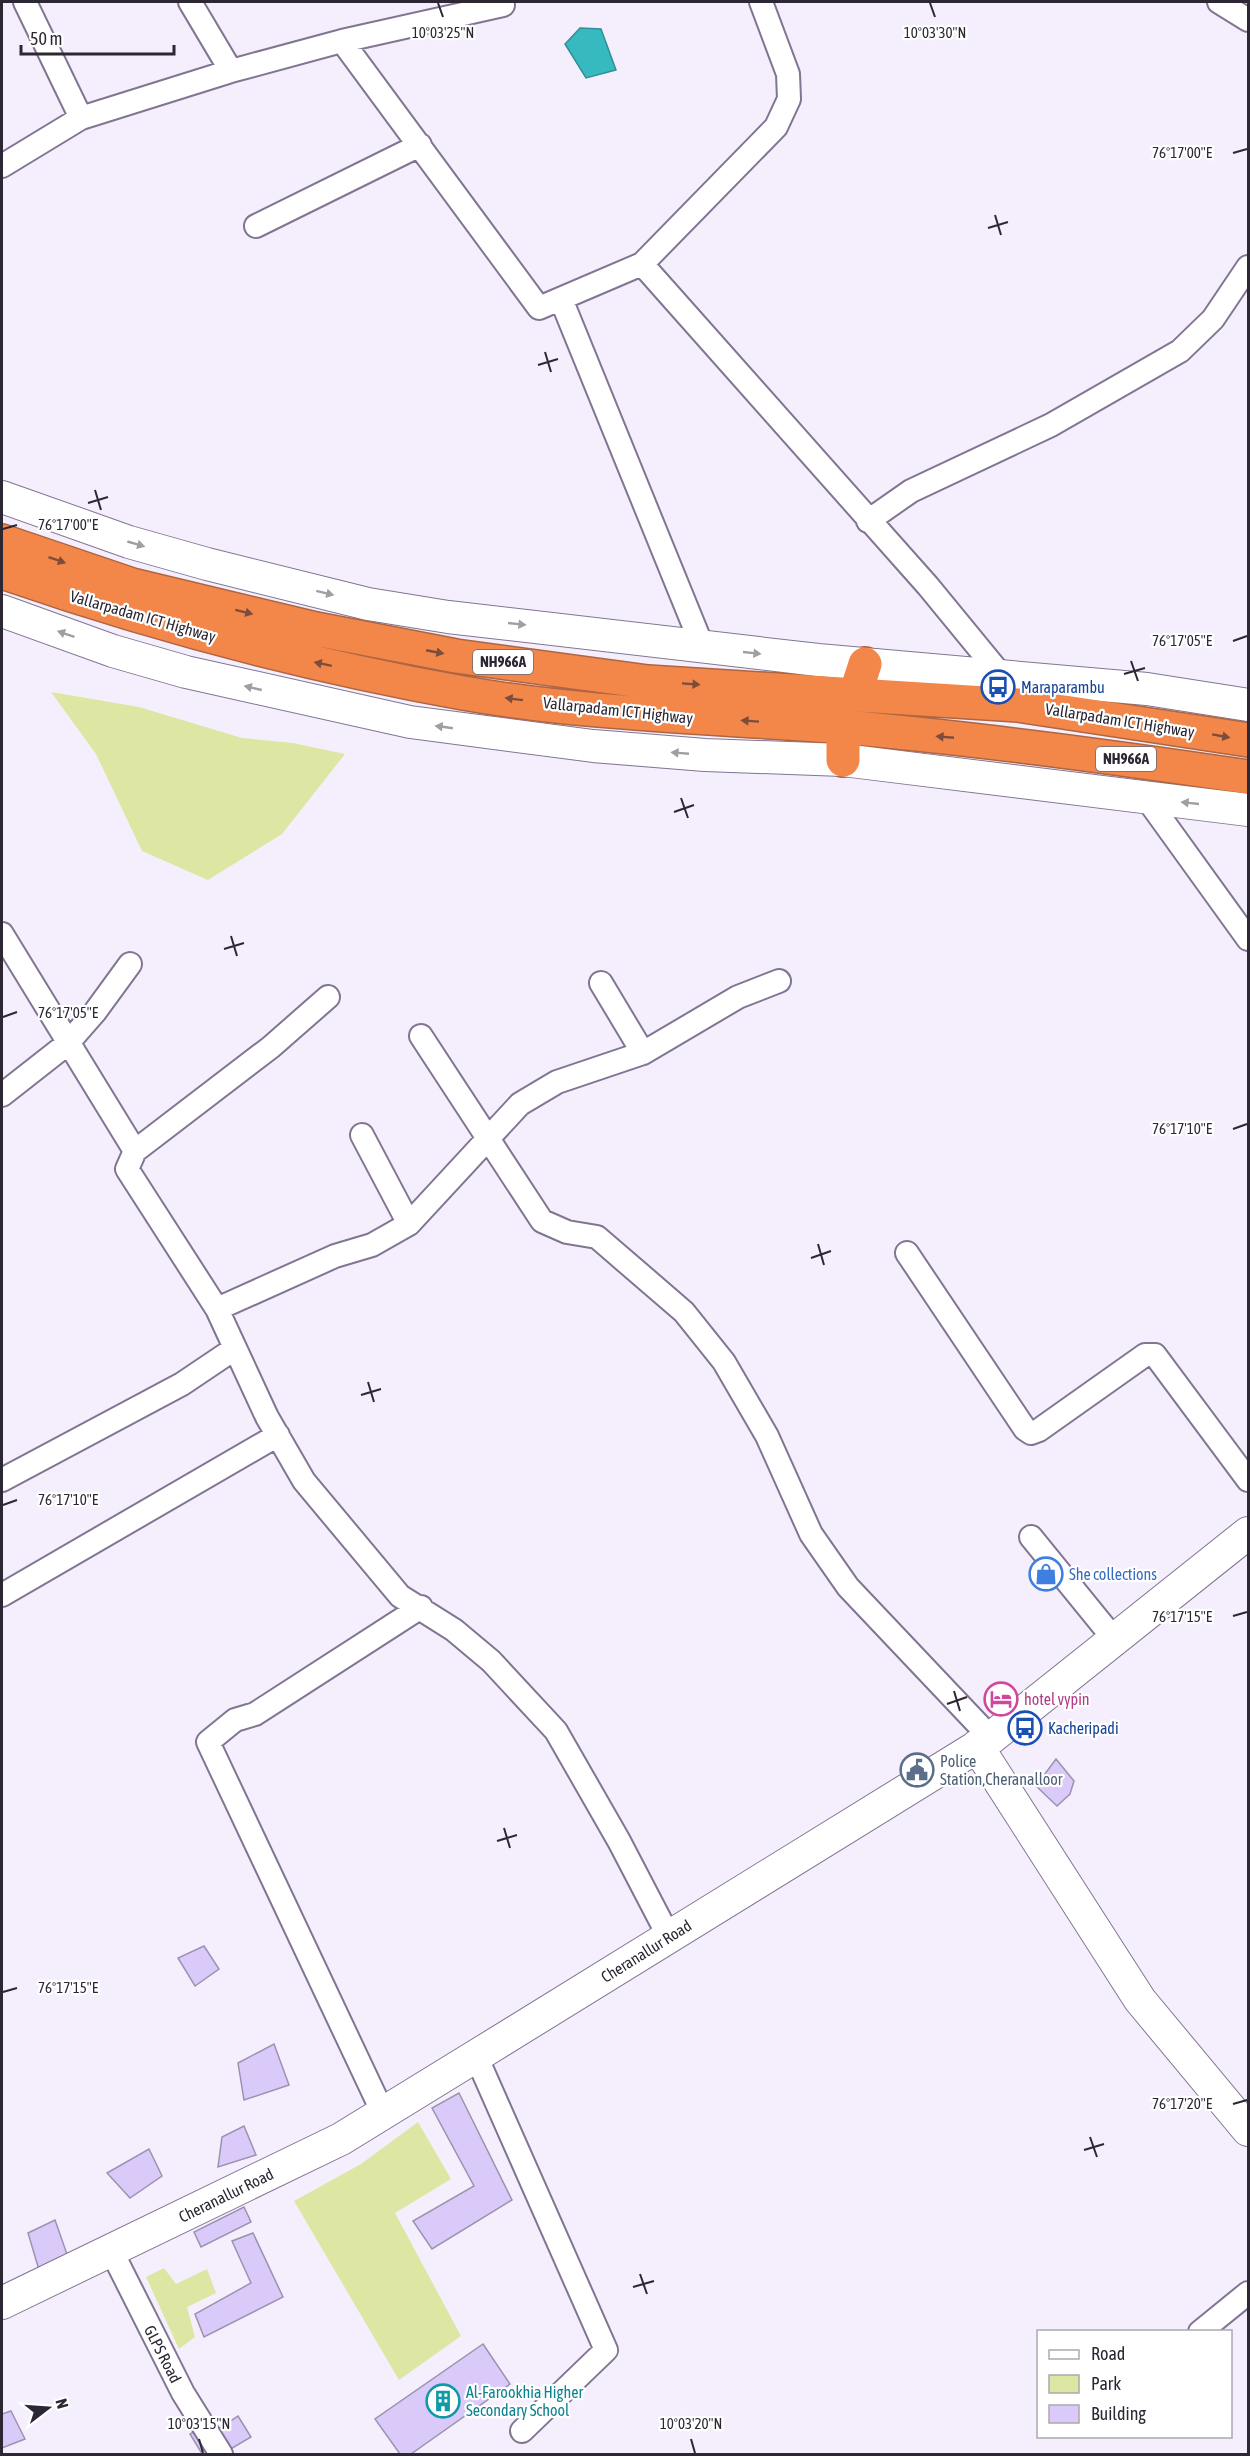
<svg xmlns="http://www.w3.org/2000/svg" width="1250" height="2456" viewBox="0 0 1250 2456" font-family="'Asap Condensed',sans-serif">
	<rect width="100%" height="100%" fill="#f5effd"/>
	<!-- green -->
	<path fill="#dee6a4" d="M 51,692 L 139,707 L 242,738 L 293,743 L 345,754 L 282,834 L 208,880 L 142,851 L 96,754 Z
		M 418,2122 L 451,2179 L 395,2213 L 461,2336 L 399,2380 L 294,2201 L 361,2164 Z
		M 164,2268 L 176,2284 L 207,2269 L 216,2293 L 187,2307 L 195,2337 L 179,2349 L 146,2277 Z"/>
	<!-- water -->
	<path fill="#36bac0" stroke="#338e96" stroke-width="1.5" d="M 580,28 L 601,29 L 616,70 L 586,78 L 565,44 Z"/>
	<!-- building -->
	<path fill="#dacaf9" stroke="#9c92b0" stroke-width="1.5" d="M 1056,1759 L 1074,1781 L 1070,1794 L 1057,1806 L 1036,1786 Z
		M 204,1946 L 219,1969 L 195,1986 L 178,1958 Z
		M 274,2044 L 289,2085 L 244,2100 L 238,2063 Z
		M 459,2093 L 512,2200 L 432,2249 L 413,2221 L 474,2186 L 432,2108 Z
		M 244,2126 L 256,2155 L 218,2167 L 222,2137 Z
		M 149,2149 L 162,2176 L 130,2198 L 107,2173 Z
		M 244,2207 L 251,2222 L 201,2247 L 194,2232 Z
		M 55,2220 L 68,2257 L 39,2270 L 28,2233 Z
		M 253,2233 L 283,2297 L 204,2337 L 195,2314 L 251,2283 L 232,2241 Z
		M 483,2344 L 510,2384 L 411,2454 L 400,2454 L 375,2419 Z
		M 11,2411 L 25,2439 L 2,2448 L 2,2414 Z
		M 238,2416 L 251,2437 L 229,2450 L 218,2429 Z
		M 201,2428 L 211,2443 L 201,2452 L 190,2434 Z"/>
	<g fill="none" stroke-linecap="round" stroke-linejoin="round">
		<defs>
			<path id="street" d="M 25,2 L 81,118
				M 190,2 L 231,71
				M 1219,2 L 1248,20
				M 342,41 L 503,5 L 502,2
				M 2,166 L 81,118 L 231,71 L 342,41 L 539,308 L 642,264 L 928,586 L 1001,675
				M 256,226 L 420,145
				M 642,264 L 776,127 L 789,99 L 788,74 L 761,2
				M 561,299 L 703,648
				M 868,521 L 911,491 L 1051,425 L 1180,351 L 1213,319 L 1248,267
				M 1147,799 L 1248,939
				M 2,934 L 135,1151 L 127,1169 L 217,1309 L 267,1417 L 304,1481 L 400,1596 L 454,1630 L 491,1661 L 556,1731 L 619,1841 L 669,1937
				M 601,983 L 643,1053
				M 421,1036 L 542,1221 L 567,1232 L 597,1237 L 684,1312 L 724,1362 L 767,1436 L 811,1534 L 848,1587 L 991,1738
				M 2,1095 L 67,1044 L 95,1012 L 130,964
				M 362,1135 L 409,1224
				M 135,1151 L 271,1047 L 328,997
				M 907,1253 L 1025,1429 L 1031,1433 L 1039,1430 L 1145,1355 L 1155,1355 L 1248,1480
				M 217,1309 L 335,1256 L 372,1245 L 409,1224 L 520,1104 L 557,1082 L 643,1053 L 738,997 L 779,981
				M 2,1480 L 182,1384 L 234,1349
				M 1031,1537 L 1114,1639
				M 2,1595 L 278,1435
				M 476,2056 L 606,2350 L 522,2431
				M 383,2113 L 208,1742 L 235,1720 L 255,1714 L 421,1607
				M 111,2250 L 183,2393 L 221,2454
				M 1200,2332 L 1248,2293"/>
			<path id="secondary" d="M 2,497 L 129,542 L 207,564 L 368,604 L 448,617 L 818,660 L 1147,689 L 1248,705
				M 2,611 L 113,651 L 186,672 L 410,722 L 593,746 L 705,755 L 843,760 L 1248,810
				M 977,1746 L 1140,2000 L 1248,2130
				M 2,2303 L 341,2139 L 476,2056 L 991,1738 L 1248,1533"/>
			<path id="highway" d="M 2,541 L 132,585 L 316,629 L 456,656 L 648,682 L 1018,705 L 1248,740
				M 2,572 C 152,624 307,665 463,693 C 589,715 717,717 844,727 C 980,739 1114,757 1248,777
				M 855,695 L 865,664
				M 843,760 L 843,727"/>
		</defs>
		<!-- street casing -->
		<use href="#street" stroke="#817592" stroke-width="26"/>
		<!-- secondary casing -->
		<use href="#secondary" stroke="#817592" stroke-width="34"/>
		<!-- highway casing -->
		<use href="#highway" stroke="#ad6542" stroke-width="36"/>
		<!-- street -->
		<use href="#street" stroke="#fff" stroke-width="22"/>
		<!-- secondary -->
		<use href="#secondary" stroke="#fff" stroke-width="32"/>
		<!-- highway -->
		<use href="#highway" stroke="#f3874a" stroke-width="33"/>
	</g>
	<!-- one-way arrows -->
	<defs><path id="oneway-solid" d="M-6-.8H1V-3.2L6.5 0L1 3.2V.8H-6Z" transform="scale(1.5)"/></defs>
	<g fill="#a09ea3">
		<use href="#oneway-solid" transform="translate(136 544) rotate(16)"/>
		<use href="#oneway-solid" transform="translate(325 593) rotate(14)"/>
		<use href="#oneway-solid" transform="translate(517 624) rotate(6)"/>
		<use href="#oneway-solid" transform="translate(66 634) rotate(-161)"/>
		<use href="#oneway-solid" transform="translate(752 653) rotate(6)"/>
		<use href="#oneway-solid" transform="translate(253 688) rotate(-167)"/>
		<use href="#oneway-solid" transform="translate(444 727) rotate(-172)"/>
		<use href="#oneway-solid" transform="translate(680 753) rotate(-175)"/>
		<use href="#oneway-solid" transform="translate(1190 803) rotate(-174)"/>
	</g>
	<g fill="#7c4d3c">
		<use href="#oneway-solid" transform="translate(57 560) rotate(19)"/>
		<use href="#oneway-solid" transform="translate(244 612) rotate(14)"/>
		<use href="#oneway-solid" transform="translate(435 652) rotate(11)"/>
		<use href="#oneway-solid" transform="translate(323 664) rotate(-168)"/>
		<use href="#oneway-solid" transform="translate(691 684) rotate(4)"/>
		<use href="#oneway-solid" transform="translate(514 699) rotate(-173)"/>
		<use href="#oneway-solid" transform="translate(750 721) rotate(-176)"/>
		<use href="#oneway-solid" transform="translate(1221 736) rotate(10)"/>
		<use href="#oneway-solid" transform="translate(945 737) rotate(-175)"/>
	</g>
	<!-- ticks -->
	<path fill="none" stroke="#2c2733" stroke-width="2" d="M 438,3 L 443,17M 930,3 L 935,17M 1233,153 L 1247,149M 995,215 L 1001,235M 988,228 L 1008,222M 545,352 L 551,372M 538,365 L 558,359M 95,490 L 101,510M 88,503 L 108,497M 3,529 L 17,525M 1233,641 L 1247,636M 1131,661 L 1138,681M 1124,674 L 1145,668M 681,798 L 688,818M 674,812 L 694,805M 231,936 L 237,956M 224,949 L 244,943M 3,1017 L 17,1012M 1233,1129 L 1247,1124M 818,1244 L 824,1265M 811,1258 L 831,1251M 368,1382 L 374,1402M 361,1395 L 381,1389M 3,1505 L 17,1500M 1233,1616 L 1247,1612M 954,1691 L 960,1711M 947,1704 L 967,1697M 504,1828 L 510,1848M 497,1841 L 517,1835M 3,1992 L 17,1988M 1233,2104 L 1247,2100M 1090,2137 L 1097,2157M 1084,2150 L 1104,2144M 640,2274 L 647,2294M 633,2287 L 654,2281M 199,2439 L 203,2453M 691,2439 L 695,2453"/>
	<!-- icons -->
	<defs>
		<symbol id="bus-ring" viewBox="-11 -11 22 22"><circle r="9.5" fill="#fff" stroke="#1a4fb4" stroke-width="1.5"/><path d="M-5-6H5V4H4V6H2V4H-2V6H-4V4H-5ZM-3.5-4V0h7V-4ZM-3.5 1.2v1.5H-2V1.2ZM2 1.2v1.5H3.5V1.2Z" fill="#1a4fb4"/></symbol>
		<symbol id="shop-ring" viewBox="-11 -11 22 22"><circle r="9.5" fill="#fff" stroke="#3f7fe0" stroke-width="1.5"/><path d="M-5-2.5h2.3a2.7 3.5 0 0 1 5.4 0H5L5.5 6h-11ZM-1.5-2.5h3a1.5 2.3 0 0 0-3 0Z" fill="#3f7fe0"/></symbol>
		<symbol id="hotel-ring" viewBox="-11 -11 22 22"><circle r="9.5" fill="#fff" stroke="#d1479c" stroke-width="1.5"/><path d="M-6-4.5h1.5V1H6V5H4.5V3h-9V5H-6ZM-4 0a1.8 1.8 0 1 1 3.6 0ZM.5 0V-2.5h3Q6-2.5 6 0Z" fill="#d1479c"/></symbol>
		<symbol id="civic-ring" viewBox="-11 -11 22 22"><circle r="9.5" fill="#fff" stroke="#5c6f8a" stroke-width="1.5"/><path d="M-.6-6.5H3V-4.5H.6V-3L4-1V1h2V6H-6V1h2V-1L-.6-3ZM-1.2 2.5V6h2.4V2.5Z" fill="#5c6f8a"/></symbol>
		<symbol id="building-ring" viewBox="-11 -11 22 22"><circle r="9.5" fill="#fff" stroke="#0f9aa8" stroke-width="1.5"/><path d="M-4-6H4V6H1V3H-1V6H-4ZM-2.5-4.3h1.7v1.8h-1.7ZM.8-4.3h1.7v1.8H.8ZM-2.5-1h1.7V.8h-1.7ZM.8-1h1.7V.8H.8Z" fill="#0f9aa8"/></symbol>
	</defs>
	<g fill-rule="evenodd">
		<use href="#bus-ring" x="979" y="668" width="38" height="38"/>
		<use href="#shop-ring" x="1027" y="1555" width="38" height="38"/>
		<use href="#hotel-ring" x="982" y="1680" width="38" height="38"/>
		<use href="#bus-ring" x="1006" y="1709" width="38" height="38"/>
		<use href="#civic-ring" x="898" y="1751" width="38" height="38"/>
		<use href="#building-ring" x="424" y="2382" width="38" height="38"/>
	</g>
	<g text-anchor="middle" stroke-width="4.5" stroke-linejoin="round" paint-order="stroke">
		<!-- shield labels -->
		<g fill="#fff" stroke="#6b6870" stroke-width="1.5">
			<rect x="473" y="650" width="60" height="24" rx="4.5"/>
			<rect x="1096" y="747" width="60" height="24" rx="4.5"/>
		</g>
		<g font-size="15" font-weight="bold" fill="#2c2733">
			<text x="503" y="667">NH966A</text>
			<text x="1126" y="764">NH966A</text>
		</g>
		<!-- street labels -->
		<g font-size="16" fill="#2c2733" stroke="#fff">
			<text transform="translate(143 616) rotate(16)" y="6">Vallarpadam ICT Highway</text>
			<text transform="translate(618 710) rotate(6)" y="6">Vallarpadam ICT Highway</text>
			<text transform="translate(1120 720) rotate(9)" y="6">Vallarpadam ICT Highway</text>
			<text transform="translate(646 1951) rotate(-32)" y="6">Cheranallur Road</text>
			<text transform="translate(226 2195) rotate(-26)" y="6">Cheranallur Road</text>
			<text transform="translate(163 2354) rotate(63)" y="6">GLPS Road</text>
		</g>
		<!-- transit labels -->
		<g font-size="16" fill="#164399" stroke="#fff" text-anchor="start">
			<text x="1021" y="693">Maraparambu</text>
			<text x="1048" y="1734">Kacheripadi</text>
		</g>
		<!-- shop labels -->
		<g font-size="16" fill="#366cbe" stroke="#fff" text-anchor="start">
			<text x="1069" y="1580">She collections</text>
		</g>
		<!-- hotel labels -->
		<g font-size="16" fill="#b23c85" stroke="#fff" text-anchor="start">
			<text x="1024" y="1705">hotel vypin</text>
		</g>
		<!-- service labels -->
		<g font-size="16" fill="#4e5e75" stroke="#fff" text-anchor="start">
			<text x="940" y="1767">Police<tspan x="940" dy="18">Station,Cheranalloor</tspan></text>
		</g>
		<!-- culture labels -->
		<g font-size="16" fill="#0d838f" stroke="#fff" text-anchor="start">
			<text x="466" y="2398">Al-Farookhia Higher<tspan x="466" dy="18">Secondary School</tspan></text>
		</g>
	</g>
	<g font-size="15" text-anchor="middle" fill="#2c2733" stroke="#fff" stroke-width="4.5" stroke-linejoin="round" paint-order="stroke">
		<text x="443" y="38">10°03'25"N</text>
		<text x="935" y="38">10°03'30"N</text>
		<text x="1182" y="158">76°17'00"E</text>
		<text x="68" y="530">76°17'00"E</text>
		<text x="1182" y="646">76°17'05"E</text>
		<text x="68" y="1018">76°17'05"E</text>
		<text x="1182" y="1134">76°17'10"E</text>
		<text x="68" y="1505">76°17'10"E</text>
		<text x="1182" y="1622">76°17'15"E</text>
		<text x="68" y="1993">76°17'15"E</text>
		<text x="1182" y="2109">76°17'20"E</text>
		<text x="199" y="2429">10°03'15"N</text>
		<text x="691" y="2429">10°03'20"N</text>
	</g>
	<!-- border -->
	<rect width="1250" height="2456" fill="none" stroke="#2c2733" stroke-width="6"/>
	<!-- legend -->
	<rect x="1037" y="2330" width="195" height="108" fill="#ffffff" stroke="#aba9ad" stroke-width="1.5"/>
	<rect x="1049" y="2350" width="30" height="9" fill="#ffffff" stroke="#aba9ad" stroke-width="1.5"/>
	<text x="1091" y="2360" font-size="18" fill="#2c2733">Road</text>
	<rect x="1049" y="2375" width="30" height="18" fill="#dee6a4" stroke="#aba9ad" stroke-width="1.5"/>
	<text x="1091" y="2390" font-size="18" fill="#2c2733">Park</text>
	<rect x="1049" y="2405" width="30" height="18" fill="#dacaf9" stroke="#aba9ad" stroke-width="1.5"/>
	<text x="1091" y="2420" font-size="18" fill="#2c2733">Building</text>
	<!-- north arrow -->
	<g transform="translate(48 2408) rotate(73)" stroke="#ffffff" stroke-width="4.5" paint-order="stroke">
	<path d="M0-4.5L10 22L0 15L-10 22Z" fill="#2c2733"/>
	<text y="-9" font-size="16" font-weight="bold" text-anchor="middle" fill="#2c2733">N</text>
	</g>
	<!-- scale -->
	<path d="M21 45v9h153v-9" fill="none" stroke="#2c2733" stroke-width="3"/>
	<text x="30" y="45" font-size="18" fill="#2c2733" stroke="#ffffff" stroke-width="4.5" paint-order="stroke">50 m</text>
</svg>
